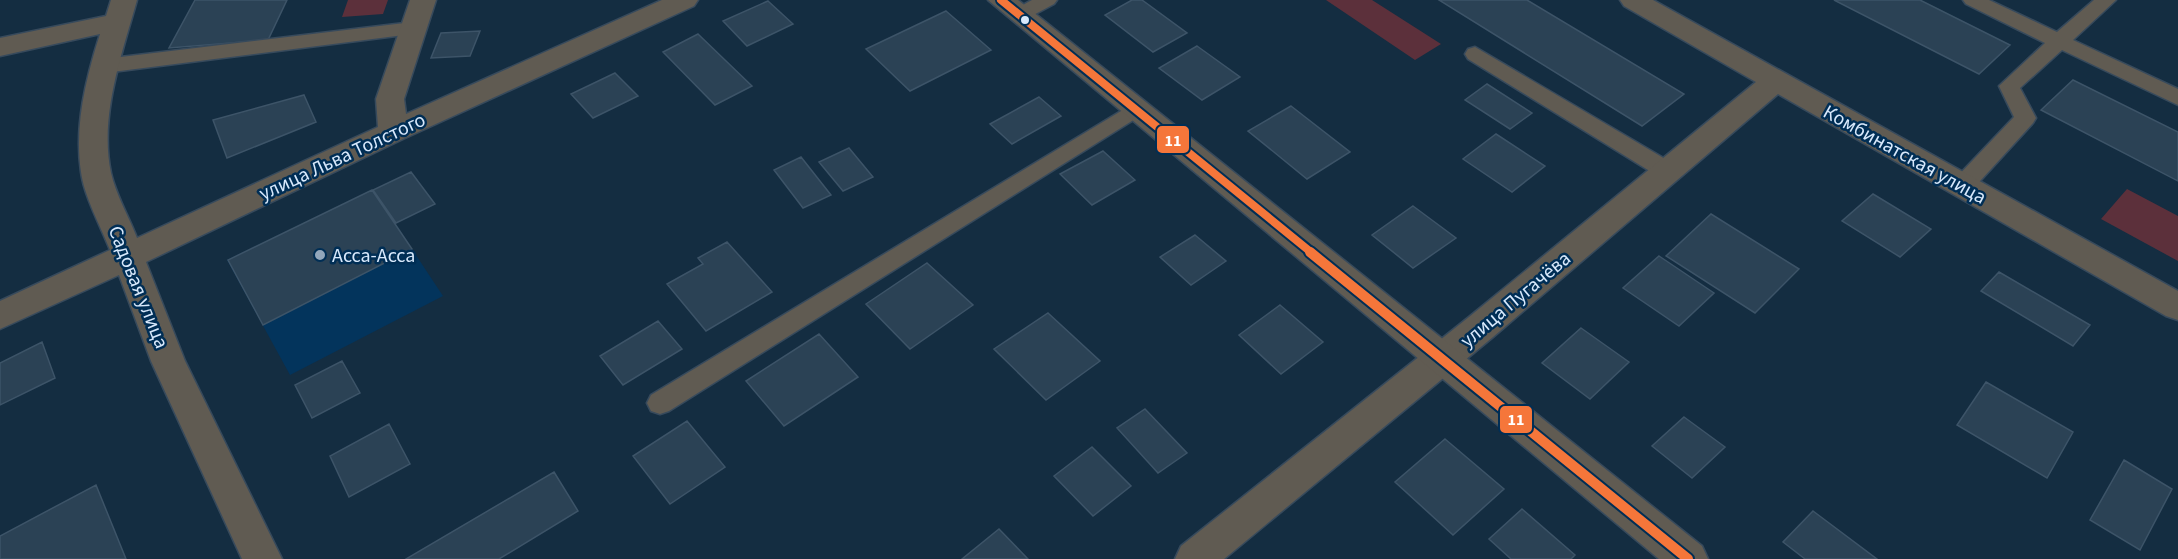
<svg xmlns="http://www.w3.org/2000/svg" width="2178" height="559" viewBox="0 0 2178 559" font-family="'Source Sans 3',sans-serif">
	<rect width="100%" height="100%" fill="#142d41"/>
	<!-- built -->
	<path fill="#03345c" d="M 373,190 L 443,296 L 290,375 L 227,260 Z"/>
	<!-- green -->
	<path fill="#5c303b" d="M 348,0 L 388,0 L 383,14 L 342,17 Z
		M 1326,0 L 1372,0 L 1441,44 L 1415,60 Z
		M 2127,189 L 2178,216 L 2178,261 L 2101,219 Z"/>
	<!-- building -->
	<path fill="#2b4255" stroke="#3d5468" stroke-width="1.5" d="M 195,0 L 287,0 L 268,40 L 169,48 Z
		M 1132,0 L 1142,0 L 1187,33 L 1153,52 L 1105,15 Z
		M 1439,0 L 1527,0 L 1684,94 L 1642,126 Z
		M 1834,0 L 1920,0 L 2010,45 L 1979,74 Z
		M 768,1 L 793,24 L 747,46 L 723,21 Z
		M 946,11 L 991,50 L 910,91 L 866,49 Z
		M 480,31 L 470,56 L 431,58 L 441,33 Z
		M 698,34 L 752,86 L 715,105 L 663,52 Z
		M 1197,46 L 1240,77 L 1202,100 L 1159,68 Z
		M 615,73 L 638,96 L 593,118 L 571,94 Z
		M 2073,80 L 2178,132 L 2178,181 L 2041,110 Z
		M 1487,84 L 1532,113 L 1510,129 L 1465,100 Z
		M 304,95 L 316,122 L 227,158 L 213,120 Z
		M 1039,97 L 1061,116 L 1012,144 L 990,124 Z
		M 1291,106 L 1350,152 L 1307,179 L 1248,131 Z
		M 1496,134 L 1545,166 L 1512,192 L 1463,159 Z
		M 849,148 L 873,177 L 843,191 L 819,162 Z
		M 1103,151 L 1135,180 L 1092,205 L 1060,174 Z
		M 801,157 L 831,195 L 803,208 L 774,170 Z
		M 411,172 L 435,204 L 396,223 L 373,190 Z
		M 372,190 L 412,249 L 263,325 L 228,260 Z
		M 1873,194 L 1931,229 L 1900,257 L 1842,221 Z
		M 1413,206 L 1456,238 L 1413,268 L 1372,235 Z
		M 1711,214 L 1799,269 L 1755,313 L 1666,256 Z
		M 1195,235 L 1226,261 L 1191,285 L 1160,257 Z
		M 727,242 L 772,292 L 706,331 L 667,284 L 703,264 L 698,258 Z
		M 1659,256 L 1714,293 L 1679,326 L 1623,288 Z
		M 927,263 L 973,305 L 910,349 L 866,304 Z
		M 1999,272 L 2090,325 L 2073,346 L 1981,291 Z
		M 1280,305 L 1323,342 L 1281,374 L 1239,335 Z
		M 1048,313 L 1100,361 L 1046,400 L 994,349 Z
		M 658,321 L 682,349 L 623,385 L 600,356 Z
		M 1581,328 L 1629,362 L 1590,399 L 1542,363 Z
		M 819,334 L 858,377 L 784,426 L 746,381 Z
		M 42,342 L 55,378 L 0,405 L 0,363 Z
		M 342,361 L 360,393 L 312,418 L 295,385 Z
		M 1986,382 L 2073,432 L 2047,478 L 1957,425 Z
		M 1145,409 L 1187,453 L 1158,473 L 1117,428 Z
		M 1684,417 L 1725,447 L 1692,478 L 1652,446 Z
		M 687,421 L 725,467 L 670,504 L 633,456 Z
		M 389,424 L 410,464 L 349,497 L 330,456 Z
		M 1445,439 L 1504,489 L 1453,535 L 1395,482 Z
		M 1092,447 L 1131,486 L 1093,516 L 1054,476 Z
		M 2124,460 L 2172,489 L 2140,550 L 2090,520 Z
		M 554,472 L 578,511 L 499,559 L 406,559 Z
		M 96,485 L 126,559 L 0,559 L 0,536 Z
		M 1522,509 L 1575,555 L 1571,559 L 1511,559 L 1489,539 Z
		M 1813,511 L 1877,559 L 1805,559 L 1783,542 Z
		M 999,529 L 1028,559 L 962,559 Z"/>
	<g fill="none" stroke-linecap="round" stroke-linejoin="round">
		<defs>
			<path id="service" d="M 1032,0 L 1057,0 L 1054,4 L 1026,19 L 1012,19 L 1009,15 L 1012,11 Z
				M 1963,0 L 1989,0 L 2057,32 L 2094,0 L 2116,0 L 2073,40 L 2178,89 L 2178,105 L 2062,50 L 2020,88 L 2036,118 L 2033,123 L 1970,192 L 1962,194 L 1954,192 L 1951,186 L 1954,180 L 2014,117 L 1999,86 L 2045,43 L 1966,4 Z
				M 413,22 L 420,23 L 423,28 L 420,33 L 104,73 L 97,71 L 94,66 L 97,61 L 104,59 Z
				M 1475,47 L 1677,166 L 1680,172 L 1677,178 L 1669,180 L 1661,178 L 1468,59 L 1465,54 L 1468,49 Z
				M 1136,102 L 1143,104 L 1147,109 L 1143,114 L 669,411 L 660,414 L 651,411 L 647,403 L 651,395 Z"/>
			<path id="minor" d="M 111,0 L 137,0 C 122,54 99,116 111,173 C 116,195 129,217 137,238 L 378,127 L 376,99 L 410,0 L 436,0 L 404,99 L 406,114 L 662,0 L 698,0 L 694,6 L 403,139 L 146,262 L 185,361 L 282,559 L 242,559 L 151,361 L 119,275 L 0,329 L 0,301 L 110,250 C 101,227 84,196 81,172 C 74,126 86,78 100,34 L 0,56 L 0,38 L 106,16 Z
				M 1620,0 L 1653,0 L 2178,291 L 2178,320 L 2166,316 L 1778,94 L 1493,337 L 1224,559 L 1175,559 L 1181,546 L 1469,317 L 1756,82 L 1624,6 Z"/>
			<path id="tertiary" d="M 988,0 L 1018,0 L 1702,546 L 1708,559 L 1659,559 Z"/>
		</defs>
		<!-- service casing -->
		<use href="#service" stroke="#374a5c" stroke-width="3"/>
		<!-- minor casing -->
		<use href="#minor" stroke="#374a5c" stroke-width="3"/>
		<!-- tertiary casing -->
		<use href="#tertiary" stroke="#374a5c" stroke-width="3"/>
		<!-- service -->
		<use href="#service" fill="#605b52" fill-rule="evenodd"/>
		<!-- minor -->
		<use href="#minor" fill="#605b52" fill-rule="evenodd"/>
		<!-- tertiary -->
		<use href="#tertiary" fill="#605b52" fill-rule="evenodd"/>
		<defs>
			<path id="bus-1-far1" d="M 1001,0 L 1312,253"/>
			<path id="bus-1" d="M 1310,252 L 1688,559"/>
		</defs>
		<!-- bus-1-far1 casing -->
		<use href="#bus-1-far1" stroke="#002e55" stroke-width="12"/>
		<!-- bus-1 casing -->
		<use href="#bus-1" stroke="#002e55" stroke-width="14"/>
		<!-- bus-1-far1 -->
		<use href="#bus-1-far1" stroke="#f5763a" stroke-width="8"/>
		<!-- bus-1 -->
		<use href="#bus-1" stroke="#f5763a" stroke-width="10"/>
	</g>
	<!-- markers -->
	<circle fill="#d8e9fc" stroke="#002e55" stroke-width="2" cx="1025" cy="20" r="5"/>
	<circle fill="#93a7bb" stroke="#002e55" stroke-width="2" cx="320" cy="255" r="6"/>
	<g text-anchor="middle" stroke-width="5" stroke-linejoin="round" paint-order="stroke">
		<!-- street labels -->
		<g font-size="20" fill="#d8e9fc" stroke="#002e55">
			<text transform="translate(1905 154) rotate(29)" y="7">Комбинатская улица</text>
			<text transform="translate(342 156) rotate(-25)" y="7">улица Льва Толстого</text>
			<text transform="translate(139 287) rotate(68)" y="7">Садовая улица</text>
			<text transform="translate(1515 299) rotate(-40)" y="7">улица Пугачёва</text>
		</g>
		<!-- poi labels -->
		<g font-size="20" fill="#d8e9fc" stroke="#002e55" text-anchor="start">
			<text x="332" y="262">Асса-Асса</text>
		</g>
	</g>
	<g stroke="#002e55" stroke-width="2">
		<rect x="1156" y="125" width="34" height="29" rx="6" fill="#f5763a"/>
		<rect x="1499" y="405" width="34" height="29" rx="6" fill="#f5763a"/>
	</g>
	<g font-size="16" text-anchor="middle" font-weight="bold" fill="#fff">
		<text x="1173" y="146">11</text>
		<text x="1516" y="425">11</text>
	</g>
</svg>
